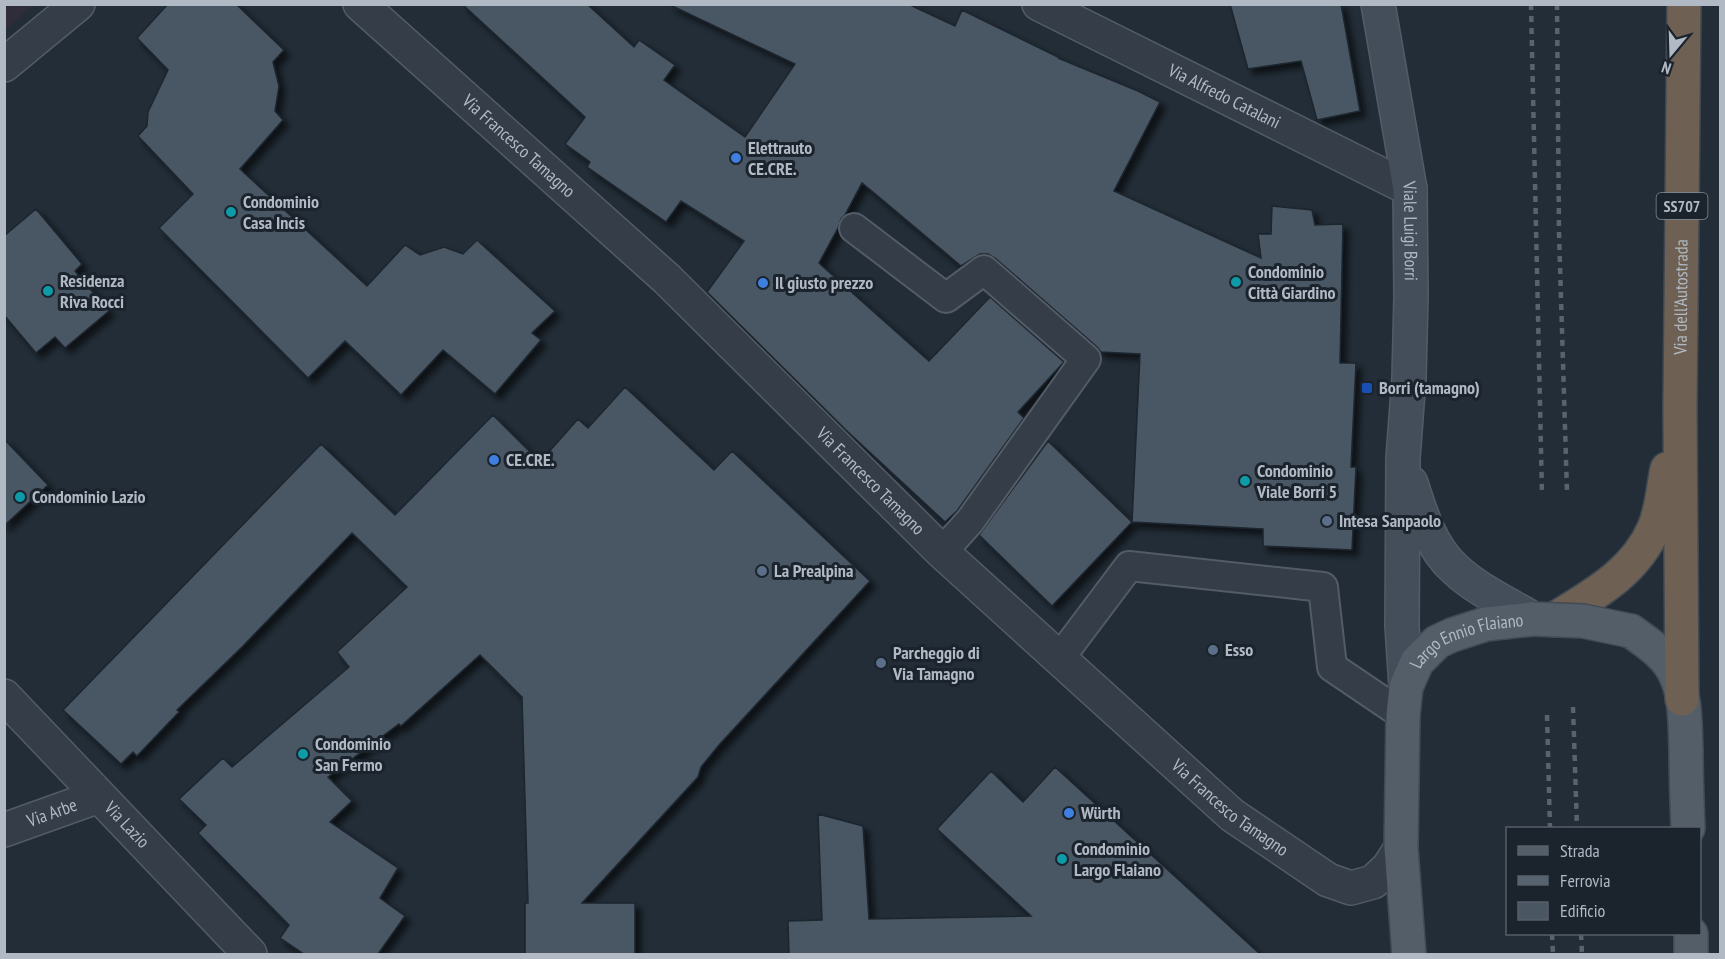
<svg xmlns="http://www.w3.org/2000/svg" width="1725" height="959" viewBox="0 0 1725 959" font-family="'PT Sans Narrow',sans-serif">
	<defs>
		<filter id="shadow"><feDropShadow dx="5.5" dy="5.5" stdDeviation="3" flood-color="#0009"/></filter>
	</defs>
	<rect width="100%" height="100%" fill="#222d37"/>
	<!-- medical -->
	<path fill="#2e2d39" d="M 5,4 L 34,4 L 34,5 L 5,30 Z"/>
	<!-- building -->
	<path fill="#4a5763" stroke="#1d252f" stroke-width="1.5" filter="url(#shadow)" d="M 168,4 L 236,4 L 284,50 L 273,62 L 279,86 L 275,111 L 283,120 L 240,169 L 367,286 L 405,245 L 420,255 L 444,247 L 463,254 L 477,240 L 555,311 L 532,333 L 541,340 L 495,394 L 443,350 L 401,395 L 345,341 L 308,378 L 159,228 L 193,194 L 138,136 L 147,126 L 148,112 L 168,70 L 137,38 Z
		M 462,4 L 587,4 L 634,47 L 639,40 L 675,65 L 664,80 L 745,137 L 795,64 L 668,4 L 908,4 L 955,26 L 962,10 L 1060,58 L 1058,58 L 1138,91 L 1160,102 L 1114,191 L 1261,258 L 1258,234 L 1271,234 L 1272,206 L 1312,210 L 1315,225 L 1343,224 L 1340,363 L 1356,363 L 1351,467 L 1356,467 L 1352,550 L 1263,546 L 1263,529 L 1132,522 L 1052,606 L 979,535 L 1048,441 L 1132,522 L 1140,354 L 1101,352 L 1097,347 L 995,258 L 988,254 L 980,254 L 961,266 L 862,183 L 845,215 L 841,219 L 838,228 L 819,263 L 929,361 L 990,297 L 1064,362 L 1018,412 L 1024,418 L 957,511 L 945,522 L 849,433 L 707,292 L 744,241 L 681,201 L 666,222 L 587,167 L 590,162 L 565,144 L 585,117 Z
		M 1230,4 L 1341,4 L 1360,111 L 1317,120 L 1301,61 L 1248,69 Z
		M 36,209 L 82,264 L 75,271 L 109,311 L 65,348 L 55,337 L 36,353 L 4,315 L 4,236 Z
		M 625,387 L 714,470 L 732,451 L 870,581 L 719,745 L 701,767 L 698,777 L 582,903 L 635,903 L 635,954 L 525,954 L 525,903 L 528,903 L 522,697 L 480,655 L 401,726 L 399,724 L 328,777 L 352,801 L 330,822 L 398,868 L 380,898 L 405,916 L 378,954 L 304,954 L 280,938 L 289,925 L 198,833 L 206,825 L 179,799 L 223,758 L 232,767 L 349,667 L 337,652 L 407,587 L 352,533 L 242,647 L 177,710 L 179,712 L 137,756 L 133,752 L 121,764 L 63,710 L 321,444 L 395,515 L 493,415 L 540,462 L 578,419 L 588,428 Z
		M 4,439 L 48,485 L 4,526 Z
		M 1055,767 L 1260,954 L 789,954 L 788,921 L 822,920 L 818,814 L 863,826 L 869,919 L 1031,916 L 937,829 L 991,771 L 1023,802 Z"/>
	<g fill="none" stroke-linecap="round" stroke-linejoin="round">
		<defs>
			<path id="lane" d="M 854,228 L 946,298 L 984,270 L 1086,359 L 970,521 L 942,552
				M 1059,659 L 1129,566 L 1323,587 L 1332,667 L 1403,715"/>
			<g id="street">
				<path id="s1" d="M 360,4 L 667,279 L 942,552 L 1232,815 L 1328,880 L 1351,888 L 1373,882 L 1388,868 L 1401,848"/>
				<path id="s2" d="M 1039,4 L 1410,189"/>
				<path d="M 4,65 L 78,4"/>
				<path id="s3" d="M 4,696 L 250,954"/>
				<path id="s4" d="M 4,830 L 99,796"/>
			</g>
			<g id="secondary">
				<path id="s5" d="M 1378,4 L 1410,189 L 1411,296 L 1409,378 L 1403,458 L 1402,626 L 1406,687"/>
				<path d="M 1411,483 C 1420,512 1431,548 1455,569 C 1476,589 1508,604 1533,619"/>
			</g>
			<g id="primary">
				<path d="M 1631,631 C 1648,643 1668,656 1676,676 C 1686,698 1685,726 1686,750 C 1686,776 1687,802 1688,828"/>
				<path d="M 1691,934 L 1691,954"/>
				<path id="s6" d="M 1409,954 L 1401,848 L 1403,715 L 1406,687 L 1417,662 L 1437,642 L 1452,635 L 1486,624 L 1533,619"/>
			</g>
			<g id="highway">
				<path d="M 1553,620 C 1593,595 1635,573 1654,528 C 1662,510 1663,487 1667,469"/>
				<path id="s7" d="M 1682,699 L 1680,408 L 1684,4"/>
			</g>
		</defs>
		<!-- lane casing -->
		<use href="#lane" stroke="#535c66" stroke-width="32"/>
		<!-- street casing -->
		<use href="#street" stroke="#535c66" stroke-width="36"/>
		<!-- secondary casing -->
		<use href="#secondary" stroke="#535c66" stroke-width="36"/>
		<!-- primary casing -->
		<use href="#primary" stroke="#424a54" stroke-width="36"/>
		<!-- highway casing -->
		<use href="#highway" stroke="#404953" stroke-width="36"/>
		<!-- lane -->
		<use href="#lane" stroke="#353e48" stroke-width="28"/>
		<!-- street -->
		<use href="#street" stroke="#353e48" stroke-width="33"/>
		<!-- secondary -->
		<use href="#secondary" stroke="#444e5b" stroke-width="33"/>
		<!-- primary -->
		<use href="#primary" stroke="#535e68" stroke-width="33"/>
		<!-- highway -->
		<use href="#highway" stroke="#6e6153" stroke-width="33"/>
		<!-- rail -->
		<path stroke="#57636f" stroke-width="4.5" stroke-dasharray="6 6" stroke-linecap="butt" d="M 1531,4 L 1542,494
			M 1557,4 L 1559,233 L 1567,492
			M 1573,707 L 1577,828
			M 1547,715 L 1550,828
			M 1552,934 L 1553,954
			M 1581,934 L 1582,954"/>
		<defs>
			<path id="primary-bridge" d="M 1533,619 L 1583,621 L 1631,631"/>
		</defs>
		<!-- primary-bridge casing -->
		<use href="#primary-bridge" stroke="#424a54" stroke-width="36" stroke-linecap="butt"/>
		<!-- primary-bridge -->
		<use href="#primary-bridge" stroke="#535e68" stroke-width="33"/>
	</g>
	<!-- markers -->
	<g fill="#3f7fe0" stroke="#1b232d" stroke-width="2">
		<circle cx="736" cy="158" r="6"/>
		<circle cx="763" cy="283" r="6"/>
		<circle cx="494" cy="460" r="6"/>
		<circle cx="1069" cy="813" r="6"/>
	</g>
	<g fill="#0f9aa8" stroke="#1b232d" stroke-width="2">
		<circle cx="231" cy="212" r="6"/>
		<circle cx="1236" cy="282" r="6"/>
		<circle cx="48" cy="291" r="6"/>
		<circle cx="1245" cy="481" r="6"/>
		<circle cx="20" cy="497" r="6"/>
		<circle cx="303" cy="754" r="6"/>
		<circle cx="1062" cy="859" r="6"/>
	</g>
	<rect fill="#1a4fb4" stroke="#1b232d" stroke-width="2" x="1361" y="382" width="12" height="12" rx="3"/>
	<g fill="#5c6f8a" stroke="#1b232d" stroke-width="2">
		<circle cx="1327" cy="521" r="6"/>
		<circle cx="762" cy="571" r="6"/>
		<circle cx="1213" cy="650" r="6"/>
		<circle cx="881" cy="663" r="6"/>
	</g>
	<g text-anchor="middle" stroke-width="6" stroke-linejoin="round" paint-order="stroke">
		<!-- shield labels -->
		<rect fill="#1b232d" stroke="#838c97" stroke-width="1.5" x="1656.5" y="193" width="51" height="26" rx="4.5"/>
		<g font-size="16" font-weight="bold" fill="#b0b9c4">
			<text x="1682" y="212">SS707</text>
		</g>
		<!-- street labels -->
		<g font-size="18" fill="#b0b9c4" stroke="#1b232d">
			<text dy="6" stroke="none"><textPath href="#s2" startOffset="207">Via Alfredo Catalani</textPath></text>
			<text dy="6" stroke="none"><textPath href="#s1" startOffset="213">Via Francesco Tamagno</textPath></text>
			<text dy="6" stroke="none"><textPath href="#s5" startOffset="230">Viale Luigi Borri</textPath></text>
			<text dy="6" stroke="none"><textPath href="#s7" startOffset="402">Via dell'Autostrada</textPath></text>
			<text dy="6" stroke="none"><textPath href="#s1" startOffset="699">Via Francesco Tamagno</textPath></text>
			<text dy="6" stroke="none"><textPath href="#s6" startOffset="351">Largo Ennio Flaiano</textPath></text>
			<text dy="6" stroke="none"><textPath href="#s1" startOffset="1185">Via Francesco Tamagno</textPath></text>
			<text dy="6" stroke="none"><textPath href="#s4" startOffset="51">Via Arbe</textPath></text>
			<text dy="6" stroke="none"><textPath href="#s3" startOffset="178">Via Lazio</textPath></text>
		</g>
		<!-- poi labels -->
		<g font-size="18" font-weight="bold" fill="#b0b9c4" stroke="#1b232d" text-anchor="start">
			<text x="748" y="154">Elettrauto<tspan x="748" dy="21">CE.CRE.</tspan></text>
			<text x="243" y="208">Condominio<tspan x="243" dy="21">Casa Incis</tspan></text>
			<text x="1248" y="278">Condominio<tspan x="1248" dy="21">Città Giardino</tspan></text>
			<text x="60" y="287">Residenza<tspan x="60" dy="21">Riva Rocci</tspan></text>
			<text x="775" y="289">Il giusto prezzo</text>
			<text x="1379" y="394">Borri (tamagno)</text>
			<text x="506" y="466">CE.CRE.</text>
			<text x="1257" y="477">Condominio<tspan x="1257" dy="21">Viale Borri 5</tspan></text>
			<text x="32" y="503">Condominio Lazio</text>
			<text x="1339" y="527">Intesa Sanpaolo</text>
			<text x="774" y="577">La Prealpina</text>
			<text x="1225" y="656">Esso</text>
			<text x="893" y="659">Parcheggio di<tspan x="893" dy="21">Via Tamagno</tspan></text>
			<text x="315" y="750">Condominio<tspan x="315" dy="21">San Fermo</tspan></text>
			<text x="1081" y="819">Würth</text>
			<text x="1074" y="855">Condominio<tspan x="1074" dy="21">Largo Flaiano</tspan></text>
		</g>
	</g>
	<!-- border -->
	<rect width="1725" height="959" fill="none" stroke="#b0b9c4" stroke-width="12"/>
	<!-- legend -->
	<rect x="1506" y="827" width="195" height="108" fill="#1b232d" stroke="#575f69" stroke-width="1.5"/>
	<rect x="1518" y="846" width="30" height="9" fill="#535e68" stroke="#575f69" stroke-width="1.5"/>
	<text x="1560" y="857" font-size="18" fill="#b0b9c4">Strada</text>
	<rect x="1518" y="876" width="30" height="9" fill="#57636f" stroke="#575f69" stroke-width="1.5"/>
	<text x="1560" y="887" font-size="18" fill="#b0b9c4">Ferrovia</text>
	<rect x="1518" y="902" width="30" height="18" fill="#4a5763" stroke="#575f69" stroke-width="1.5"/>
	<text x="1560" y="917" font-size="18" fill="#b0b9c4">Edificio</text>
	<!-- north arrow -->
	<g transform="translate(1671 54) rotate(199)" stroke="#1b232d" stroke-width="4.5" paint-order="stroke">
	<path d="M0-4.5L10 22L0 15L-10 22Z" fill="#b0b9c4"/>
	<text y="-9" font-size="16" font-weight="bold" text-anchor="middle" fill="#b0b9c4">N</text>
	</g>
</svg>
